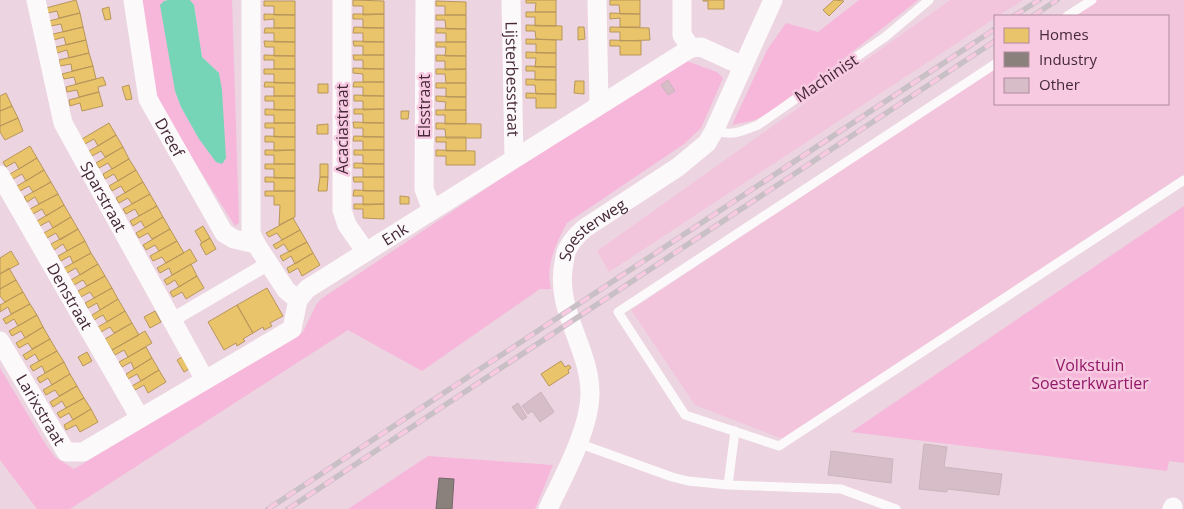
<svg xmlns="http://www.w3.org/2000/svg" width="1184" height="509" viewBox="0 0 1184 509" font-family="'Open Sans',sans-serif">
	<rect width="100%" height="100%" fill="#ecd4e1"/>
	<!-- built -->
	<path fill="#f3c5dd" d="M 950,0 L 1023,0 L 998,16 L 995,16 L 995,18 L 609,272 L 597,251 Z
		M 1097,0 L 1184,0 L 1184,174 L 783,439 L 695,405 L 631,310 L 995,68 L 995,104 L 1168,104 L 1168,16 L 1073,16 Z"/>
	<!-- green -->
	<path fill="#f6b7da" d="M 139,0 L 168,0 L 164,1 L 175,91 L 181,107 L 199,139 L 219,73 L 202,57 L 194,5 L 190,0 L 232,0 L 239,223 L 235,226 L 157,102 Z
		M 859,0 L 918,0 L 828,71 L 788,98 L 773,111 L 755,120 L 732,125 L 767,50 L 786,23 L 818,32 Z
		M 684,60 L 717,72 L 723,78 L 701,128 L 684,144 L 567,223 C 556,243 545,266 551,289 L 540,289 L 422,371 L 348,330 L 70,509 L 37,509 L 0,460 L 0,368 L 46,445 L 55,457 L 74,469 L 303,332 L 316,305 L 321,299 L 526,162 Z
		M 1184,206 L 1184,463 L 1169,461 L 1167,471 L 851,432 Z
		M 428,456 L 553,465 L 535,509 L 348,509 Z"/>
	<!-- water -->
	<path fill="#76d5b6" d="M 168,0 L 190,0 L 194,5 L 202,57 L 219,73 L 222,90 L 226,158 L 222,164 L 216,162 L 199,139 L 181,107 L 175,91 L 160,5 L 164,1 Z"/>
	<!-- homes -->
	<path fill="#e9c46a" stroke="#b8965b" d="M 76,0 L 80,13 L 59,18 L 57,11 L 48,13 L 46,8 Z
		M 353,0 L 384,1 L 384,14 L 363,15 L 363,6 L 353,6 Z
		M 526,0 L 556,0 L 556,12 L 535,12 L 536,3 L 526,3 Z
		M 610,0 L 640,0 L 640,14 L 620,14 L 619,5 L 610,5 Z
		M 703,0 L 724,0 L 724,9 L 708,9 L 708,1 L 703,1 Z
		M 834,0 L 844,1 L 829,16 L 823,10 Z
		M 264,1 L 295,1 L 295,15 L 274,15 L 274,6 L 264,6 Z
		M 436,1 L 466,2 L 466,15 L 445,15 L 445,6 L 436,6 Z
		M 109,7 L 111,19 L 105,20 L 102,9 Z
		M 526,12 L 556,12 L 556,26 L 535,26 L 535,17 L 526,17 Z
		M 80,13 L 83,27 L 63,32 L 61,24 L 51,26 L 49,21 Z
		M 610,13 L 640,14 L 640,27 L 620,27 L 620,18 L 610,19 Z
		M 264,14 L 295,15 L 295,28 L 274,28 L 274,19 L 264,20 Z
		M 353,14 L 384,14 L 384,28 L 363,28 L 363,19 L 353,19 Z
		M 436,15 L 466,15 L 466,29 L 446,29 L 445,20 L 436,20 Z
		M 526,25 L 562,26 L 562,40 L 536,39 L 535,31 L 526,31 Z
		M 83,27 L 86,40 L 66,45 L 64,37 L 54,40 L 53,34 Z
		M 354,27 L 384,28 L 384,42 L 363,42 L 363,33 L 353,33 Z
		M 578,27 L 584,27 L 585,39 L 578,40 Z
		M 610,27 L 649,28 L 650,40 L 620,41 L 620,32 L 610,32 Z
		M 265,28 L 295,28 L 295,42 L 274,42 L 274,33 L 264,33 Z
		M 436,28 L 466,29 L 466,42 L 446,42 L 446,33 L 436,33 Z
		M 526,39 L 556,40 L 556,53 L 536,53 L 536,44 L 526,44 Z
		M 86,40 L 89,53 L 69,58 L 67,50 L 57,53 L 56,47 Z
		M 610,40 L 641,41 L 641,55 L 620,55 L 620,46 L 610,46 Z
		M 264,41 L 295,42 L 295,56 L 274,56 L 274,47 L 265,47 Z
		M 353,41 L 384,42 L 384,55 L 363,55 L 363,46 L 354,46 Z
		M 436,42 L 466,42 L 466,56 L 445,56 L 446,47 L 436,47 Z
		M 526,52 L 556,53 L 556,67 L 535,67 L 536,58 L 526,58 Z
		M 89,53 L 93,66 L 72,71 L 71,64 L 60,66 L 59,60 Z
		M 264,55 L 295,56 L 295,69 L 274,69 L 274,60 L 264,60 Z
		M 353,55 L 384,55 L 384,69 L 363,69 L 363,60 L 354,60 Z
		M 436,55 L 466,56 L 466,69 L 445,70 L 445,61 L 436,61 Z
		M 93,66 L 96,79 L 76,84 L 74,77 L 64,79 L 62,74 Z
		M 526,66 L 556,67 L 556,80 L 535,80 L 535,71 L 526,71 Z
		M 353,68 L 384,69 L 384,82 L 363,82 L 363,74 L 353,73 Z
		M 264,69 L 295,69 L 295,83 L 274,83 L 274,74 L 264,74 Z
		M 436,69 L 466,69 L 466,83 L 446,83 L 445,74 L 436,74 Z
		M 103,77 L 106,85 L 98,87 L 99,92 L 79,97 L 77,90 L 67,92 L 66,87 Z
		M 526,79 L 556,80 L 556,94 L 536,94 L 535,85 L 526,85 Z
		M 575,81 L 584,81 L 584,94 L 574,93 Z
		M 265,82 L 295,83 L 295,96 L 274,96 L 274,87 L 264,87 Z
		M 354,82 L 384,82 L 384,96 L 363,96 L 363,87 L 353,87 Z
		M 436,83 L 466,83 L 466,97 L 446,97 L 446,88 L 436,88 Z
		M 318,84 L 328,84 L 328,93 L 318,93 Z
		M 129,85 L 132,99 L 126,100 L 122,87 Z
		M 99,92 L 103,106 L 82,111 L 80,103 L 70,106 L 69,100 Z
		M 6,93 L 12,106 L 0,111 L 0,96 Z
		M 526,93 L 556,94 L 556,108 L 536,108 L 536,98 L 526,98 Z
		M 354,95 L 384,96 L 384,109 L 363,110 L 363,101 L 354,101 Z
		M 265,96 L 295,96 L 295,110 L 274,110 L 274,101 L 265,101 Z
		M 436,96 L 466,97 L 466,110 L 445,110 L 446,102 L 436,101 Z
		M 12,106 L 18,118 L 0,126 L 0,111 Z
		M 265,109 L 295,110 L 295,123 L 274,123 L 274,115 L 265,115 Z
		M 354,109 L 384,109 L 384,123 L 363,123 L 363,114 L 354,114 Z
		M 436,110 L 466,110 L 466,124 L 445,124 L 445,115 L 436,115 Z
		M 401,111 L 409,111 L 408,119 L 401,119 Z
		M 18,118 L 23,131 L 5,140 L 0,132 L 0,126 Z
		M 353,122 L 384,123 L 384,137 L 363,137 L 363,128 L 354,128 Z
		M 109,123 L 116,135 L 98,146 L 94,139 L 85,144 L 82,139 Z
		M 265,123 L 295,123 L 295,137 L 274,137 L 274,128 L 265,128 Z
		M 436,123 L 481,124 L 481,138 L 446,138 L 445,129 L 436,129 Z
		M 328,124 L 328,134 L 317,134 L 317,125 Z
		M 116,135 L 123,147 L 105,157 L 101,151 L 92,156 L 89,151 Z
		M 265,136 L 295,137 L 295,150 L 274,151 L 274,142 L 265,142 Z
		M 354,136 L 384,137 L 384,150 L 363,150 L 363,141 L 353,141 Z
		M 436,137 L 466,137 L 466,151 L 446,151 L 446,142 L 436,142 Z
		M 30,146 L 37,158 L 19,169 L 15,162 L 6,167 L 3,162 Z
		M 123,147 L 129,159 L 112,169 L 108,163 L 99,168 L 96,163 Z
		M 265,150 L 295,150 L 295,164 L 274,164 L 274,155 L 265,155 Z
		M 354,150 L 384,150 L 384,164 L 363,164 L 363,155 L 354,155 Z
		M 436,150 L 475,151 L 475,165 L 446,165 L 446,156 L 436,156 Z
		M 37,158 L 44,170 L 26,181 L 22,174 L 13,179 L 10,174 Z
		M 129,159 L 136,170 L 118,181 L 114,174 L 105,179 L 103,174 Z
		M 354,163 L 384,164 L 384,177 L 363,177 L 363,168 L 354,168 Z
		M 265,164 L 295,164 L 295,178 L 274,178 L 274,169 L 265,169 Z
		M 320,164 L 328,164 L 328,177 L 320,177 Z
		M 44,170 L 51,182 L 33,192 L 29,186 L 20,191 L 17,186 Z
		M 136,170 L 143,182 L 125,193 L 121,186 L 112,191 L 109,186 Z
		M 265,177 L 295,178 L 295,191 L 274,191 L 274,182 L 265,182 Z
		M 320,177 L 328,177 L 327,191 L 318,191 Z
		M 353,177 L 384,177 L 384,191 L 363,191 L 363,182 L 354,182 Z
		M 51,182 L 58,194 L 39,204 L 35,197 L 27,202 L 24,197 Z
		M 143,182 L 150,194 L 132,204 L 128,198 L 119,203 L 116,198 Z
		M 354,190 L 384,191 L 384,204 L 363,205 L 363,196 L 353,196 Z
		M 265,191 L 295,191 L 295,217 L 279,225 L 280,205 L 274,205 L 274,196 L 265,196 Z
		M 58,194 L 64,205 L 46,216 L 42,209 L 33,214 L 30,209 Z
		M 150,194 L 157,206 L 139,216 L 135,209 L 126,214 L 123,209 Z
		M 400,196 L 409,197 L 409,204 L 400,204 Z
		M 354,204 L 384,204 L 384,219 L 363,218 L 363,209 L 354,209 Z
		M 64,205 L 71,217 L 53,228 L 49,221 L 40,226 L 37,221 Z
		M 157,206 L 163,217 L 145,228 L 141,221 L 133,226 L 130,221 Z
		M 71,217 L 78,229 L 60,240 L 56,233 L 47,238 L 44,233 Z
		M 163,217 L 170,229 L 152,239 L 148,233 L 139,238 L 136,233 Z
		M 293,218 L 300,230 L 282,240 L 277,233 L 269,237 L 266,233 Z
		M 203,226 L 210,238 L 202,243 L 195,231 Z
		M 78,229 L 85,241 L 67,251 L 63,244 L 54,250 L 51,244 Z
		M 170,229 L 177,241 L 159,251 L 155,245 L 146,250 L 143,245 Z
		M 300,230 L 307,242 L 289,252 L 284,244 L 276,249 L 273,245 Z
		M 210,238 L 216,249 L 206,255 L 200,244 Z
		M 85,241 L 91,253 L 73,263 L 70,256 L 61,261 L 58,256 Z
		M 177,241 L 184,253 L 166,263 L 162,257 L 153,261 L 150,256 Z
		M 307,242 L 313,253 L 295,264 L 291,256 L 283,261 L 280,256 Z
		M 190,249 L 197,261 L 172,275 L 169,268 L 160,273 L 157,268 Z
		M 11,251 L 19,264 L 0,274 L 0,258 Z
		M 91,253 L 98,264 L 80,275 L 76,268 L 67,273 L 64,268 Z
		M 313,253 L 320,265 L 302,276 L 298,268 L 289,273 L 287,268 Z
		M 98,264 L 105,276 L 87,286 L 83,280 L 74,285 L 71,280 Z
		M 191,264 L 197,276 L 179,287 L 175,280 L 167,285 L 164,280 Z
		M 9,268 L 16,280 L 0,289 L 0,274 Z
		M 105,276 L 112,288 L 94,298 L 90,292 L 81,297 L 78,291 Z
		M 197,276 L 204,288 L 186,299 L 182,292 L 173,297 L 170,292 Z
		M 16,280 L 23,292 L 5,302 L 0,296 L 0,289 Z
		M 112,288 L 118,299 L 100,310 L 97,303 L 88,308 L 85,303 Z
		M 267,288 L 283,316 L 270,323 L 272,326 L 264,330 L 263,327 L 253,333 L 237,305 Z
		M 23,292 L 30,304 L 11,314 L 8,307 L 0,312 L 0,305 Z
		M 118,299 L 125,311 L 107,322 L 103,315 L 94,320 L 92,315 Z
		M 30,304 L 37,315 L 18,326 L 14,319 L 6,324 L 3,319 Z
		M 237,305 L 253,333 L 243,339 L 245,341 L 237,346 L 236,343 L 224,350 L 208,322 Z
		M 125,311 L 132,323 L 114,333 L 110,327 L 101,332 L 98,327 Z
		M 155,311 L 161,322 L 150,328 L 144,317 Z
		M 37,315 L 43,327 L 25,338 L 21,331 L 12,336 L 9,331 Z
		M 132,323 L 139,335 L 112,350 L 105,339 Z
		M 43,327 L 50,339 L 32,349 L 28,343 L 19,348 L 16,343 Z
		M 145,331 L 152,343 L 128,357 L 124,350 L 115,355 L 112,350 Z
		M 50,339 L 57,351 L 39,361 L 35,354 L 26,360 L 23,355 Z
		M 146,347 L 152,358 L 134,369 L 131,362 L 122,367 L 119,362 Z
		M 57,351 L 64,362 L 45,373 L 42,366 L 33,371 L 30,366 Z
		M 87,352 L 92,361 L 83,366 L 78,357 Z
		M 182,357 L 189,369 L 184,372 L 177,360 Z
		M 152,358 L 159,370 L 141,381 L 137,374 L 128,379 L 126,374 Z
		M 561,361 L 565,367 L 569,365 L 571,368 L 568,370 L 569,373 L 549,386 L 541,374 Z
		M 64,362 L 70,374 L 52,385 L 48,378 L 40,383 L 37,378 Z
		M 159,370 L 166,382 L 148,393 L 144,385 L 135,390 L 132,386 Z
		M 70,374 L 77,386 L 59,396 L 55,390 L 46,395 L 43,390 Z
		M 77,386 L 84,398 L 66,408 L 62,401 L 53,407 L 50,402 Z
		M 84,398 L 91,409 L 73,420 L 69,413 L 60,418 L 57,413 Z
		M 91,409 L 98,422 L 80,432 L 76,425 L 66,430 L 64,425 Z"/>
	<!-- industry -->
	<path fill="#8a817c" stroke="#756768" d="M 439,478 L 454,479 L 452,509 L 436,509 Z"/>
	<!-- building -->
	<path fill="#d7bdc7" stroke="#cdb4bc" d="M 668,80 L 675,91 L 668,95 L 661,85 Z
		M 541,392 L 554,412 L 540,422 L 532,411 L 528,414 L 522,406 Z
		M 518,403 L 527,417 L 523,420 L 521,419 L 512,407 Z
		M 924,444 L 947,447 L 944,467 L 1002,474 L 999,495 L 947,489 L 947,492 L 919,489 Z
		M 831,451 L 893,459 L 891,483 L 828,475 Z"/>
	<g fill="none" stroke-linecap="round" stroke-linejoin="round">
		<!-- service -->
		<path stroke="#fcf9fa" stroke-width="9" d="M 1067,16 L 1092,0
			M 995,64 L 618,312 L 685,415 L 779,446 L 1184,180
			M 714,131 C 733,136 740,132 758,125 L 885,37 L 929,0
			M 578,443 L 672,477 L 688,481 L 728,485 L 841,489 L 896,509
			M 728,485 L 735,431"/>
		<!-- pedestrian -->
		<path stroke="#fcf9fa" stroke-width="14" d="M 172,320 L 269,263"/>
		<!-- minor -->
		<g stroke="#fcf9fa" stroke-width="19">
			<path id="s1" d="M 36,0 L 63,123 L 205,380"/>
			<path id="s2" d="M 133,0 L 148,99 L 224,233 L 234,239 L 256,244"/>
			<path d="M 251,0 L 251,233 L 256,244 L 286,290 L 298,300"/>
			<path d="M 342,0 L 342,210 L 347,225 L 366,252"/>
			<path d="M 425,0 L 424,189 L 432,210"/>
			<path id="s3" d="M 511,0 L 514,158"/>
			<path d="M 597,0 L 599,104"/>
			<path d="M 682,0 L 682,35 L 691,48"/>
			<path id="s4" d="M 0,175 L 140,418"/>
			<path id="s5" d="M 0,341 L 66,452 L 83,452 L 292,329 L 298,300 L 307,289 L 691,48 L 701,47 L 743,66"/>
			<path id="s6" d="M 548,509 C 563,477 589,431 590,395 C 591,349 554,310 564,263 C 565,258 565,253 568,248 C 572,240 578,234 585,228 L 678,167 L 707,143 L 714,131 L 773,0"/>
			<path d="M 1172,509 L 1173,507"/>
		</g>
		<defs>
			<path id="rail" d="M 1014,16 L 1039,0
				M 1033,16 L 1057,0
				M 268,509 L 995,29
				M 288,509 L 995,41"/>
		</defs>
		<!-- rail casing -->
		<use href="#rail" stroke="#c8c0c5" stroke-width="5.5"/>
		<!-- rail -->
		<use href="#rail" stroke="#f7cae1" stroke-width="4" stroke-dasharray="11" stroke-linecap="butt"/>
	</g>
	<g text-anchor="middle" stroke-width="5" stroke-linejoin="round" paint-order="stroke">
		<!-- street labels -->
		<g font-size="16" fill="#452938" stroke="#f7cae1">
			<text transform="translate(826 78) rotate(-34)" y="6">Machinist</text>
			<text dy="6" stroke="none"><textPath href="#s3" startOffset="79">Lijsterbesstraat</textPath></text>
			<text transform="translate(424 106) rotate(-90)" y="6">Elsstraat</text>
			<text transform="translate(342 129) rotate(-90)" y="6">Acaciastraat</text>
			<text dy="6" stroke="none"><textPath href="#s2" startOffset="144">Dreef</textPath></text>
			<text dy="6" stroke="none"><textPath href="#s1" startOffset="210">Sparstraat</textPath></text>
			<text dy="6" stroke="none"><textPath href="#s6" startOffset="304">Soesterweg</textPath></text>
			<text dy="6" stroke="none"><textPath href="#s5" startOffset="536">Enk</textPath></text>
			<text dy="6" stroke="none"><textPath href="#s4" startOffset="140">Denstraat</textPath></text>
			<text dy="6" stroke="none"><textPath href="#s5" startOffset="80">Larixstraat</textPath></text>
		</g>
		<!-- park labels -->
		<g font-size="16" fill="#921968" stroke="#f7cae1">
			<text x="1090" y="371">Volkstuin<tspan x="1090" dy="18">Soesterkwartier</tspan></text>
		</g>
	</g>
	<!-- legend -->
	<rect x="994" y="15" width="175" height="90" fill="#f7cae1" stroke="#b08a9d"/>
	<rect x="1004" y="28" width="25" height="15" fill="#e9c46a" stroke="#b08a9d"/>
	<text x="1039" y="40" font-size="15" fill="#452938">Homes</text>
	<rect x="1004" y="52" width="25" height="15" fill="#8a817c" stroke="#b08a9d"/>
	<text x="1039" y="65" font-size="15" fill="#452938">Industry</text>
	<rect x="1004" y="78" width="25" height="15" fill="#d7bdc7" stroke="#b08a9d"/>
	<text x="1039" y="90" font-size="15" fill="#452938">Other</text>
</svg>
